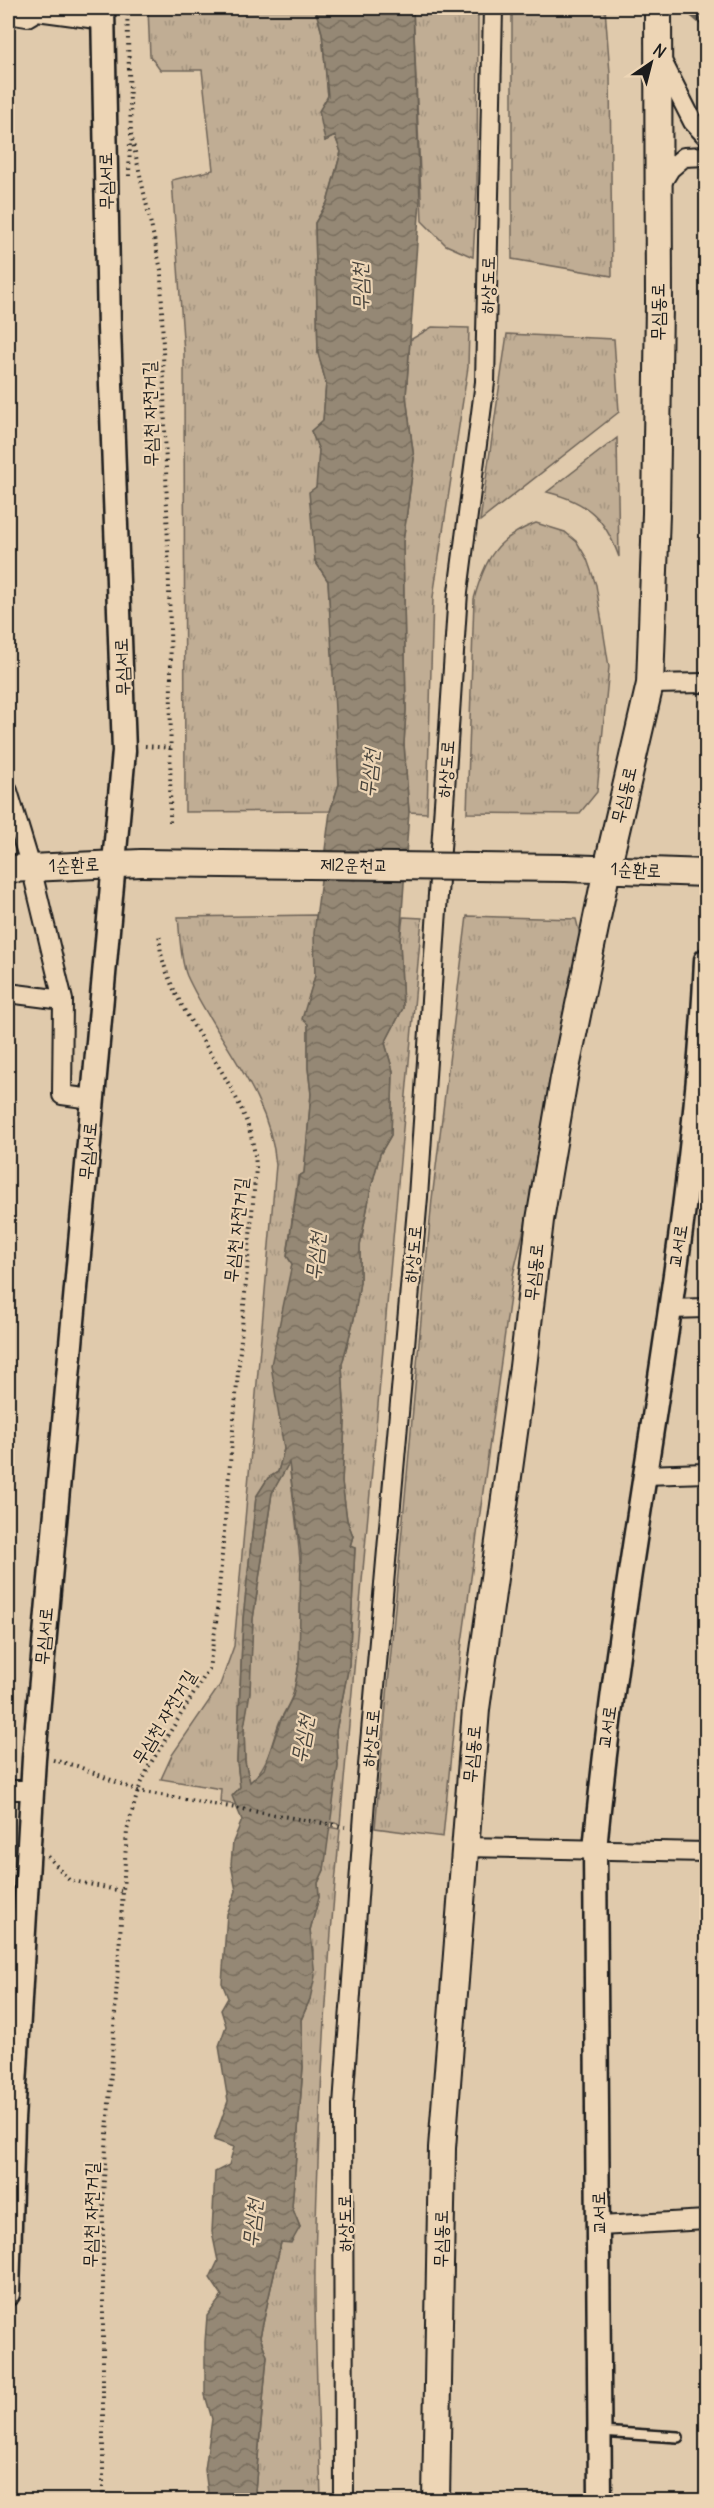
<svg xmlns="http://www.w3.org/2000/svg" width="714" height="2508" viewBox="0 0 714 2508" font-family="Delius,'Poor Story',sans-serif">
	<defs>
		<pattern id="grass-tufts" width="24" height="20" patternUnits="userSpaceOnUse" patternTransform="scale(1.5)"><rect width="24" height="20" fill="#c0ad94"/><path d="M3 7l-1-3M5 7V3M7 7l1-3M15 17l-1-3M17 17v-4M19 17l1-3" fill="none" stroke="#a4947f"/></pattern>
		<pattern id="water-waves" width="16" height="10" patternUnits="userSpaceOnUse" patternTransform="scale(1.5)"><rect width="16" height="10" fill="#958874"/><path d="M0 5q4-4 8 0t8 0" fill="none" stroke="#796e5e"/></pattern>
	</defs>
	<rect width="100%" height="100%" fill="#e0caac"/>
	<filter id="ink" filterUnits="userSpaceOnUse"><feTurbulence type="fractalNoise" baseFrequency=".0167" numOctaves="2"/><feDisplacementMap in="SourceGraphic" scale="12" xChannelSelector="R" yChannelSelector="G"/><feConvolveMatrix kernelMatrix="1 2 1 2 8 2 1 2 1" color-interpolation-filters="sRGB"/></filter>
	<g filter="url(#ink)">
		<!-- grass -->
		<path fill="url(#grass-tufts)" stroke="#6e6458" stroke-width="1.5" d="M 148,8 L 315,8 L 322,33 L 328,96 L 325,141 L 335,136 L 341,152 L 327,203 L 315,223 L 318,353 L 326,383 L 323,421 L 311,431 L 319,450 L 315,561 L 328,581 L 336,692 L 339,784 L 330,811 L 185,812 L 184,353 L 172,180 L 213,170 L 202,70 L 160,70 L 150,56 Z
			M 413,8 L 478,8 L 477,188 L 473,257 L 446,245 L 422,221 Z
			M 512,8 L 605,8 L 610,73 L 612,276 L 512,259 Z
			M 432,327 L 469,328 L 468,367 L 433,597 L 427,813 L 409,812 L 404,744 L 406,710 L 403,542 L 414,459 L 406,396 L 410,340 Z
			M 507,334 L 614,339 L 619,412 L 480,521 Z
			M 617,438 L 619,557 C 605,518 588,502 547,492 Z
			M 536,523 L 565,532 L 577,542 L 587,559 L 596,585 L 609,667 L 597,792 L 579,814 L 467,813 L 474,599 C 485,559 496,538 536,523 Z
			M 316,915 L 315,976 L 309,996 L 308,1023 L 308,1068 L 311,1094 L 304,1174 L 298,1176 L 287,1256 L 292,1263 L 287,1299 L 280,1413 L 284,1449 L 278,1472 L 268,1478 L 256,1497 L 243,1619 L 237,1761 L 240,1787 L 233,1796 L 236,1805 L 220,1802 L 221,1789 L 161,1779 L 172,1755 L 220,1685 L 234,1646 L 276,1165 C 270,1092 216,1040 187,976 C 180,959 180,935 178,917 Z
			M 467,916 L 576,919 L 580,935 L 538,1171 L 513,1275 L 461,1650 L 443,1837 L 375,1828 L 432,1199 Z
			M 403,917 L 422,918 L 340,1824 L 329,1822 L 338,1766 L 336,1731 L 349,1665 L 355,1548 L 350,1547 L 353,1536 L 347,1520 L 342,1482 L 345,1422 L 342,1364 L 354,1319 L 360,1282 L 360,1246 L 371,1188 L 380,1154 L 391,1135 L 393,1071 L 385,1043 L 403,1008 L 400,941 Z
			M 289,1462 C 297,1538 313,1618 293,1694 C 290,1704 283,1713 279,1723 C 270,1747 270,1763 250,1783 L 245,1762 L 244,1727 L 249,1693 L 253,1619 L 272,1493 Z
			M 328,1827 L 340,1829 C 326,1974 318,2119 315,2264 C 314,2343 319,2422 321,2500 L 262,2500 L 255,2491 L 267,2356 L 260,2337 L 281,2242 L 300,2227 L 292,2207 L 303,2067 L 301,2020 L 310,1999 L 313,1950 L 310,1930 L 319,1897 L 318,1883 L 324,1870 Z"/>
		<!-- water -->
		<path fill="url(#water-waves)" stroke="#655d51" stroke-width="1.5" fill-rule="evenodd" d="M 315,8 L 413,8 L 420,201 L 406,396 L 414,459 L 403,542 L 406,710 L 404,744 L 409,812 L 400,941 L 403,1008 L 385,1043 L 393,1071 L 391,1135 L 380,1154 L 371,1188 L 360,1246 L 360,1282 L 354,1319 L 342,1364 L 345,1422 L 342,1482 L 347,1520 L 353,1536 L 350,1546 L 355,1548 L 349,1665 L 336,1731 L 338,1766 L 324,1870 L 318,1883 L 319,1897 L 310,1930 L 315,1976 L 310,1999 L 301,2020 L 303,2067 L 292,2207 L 300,2227 L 291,2243 L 281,2242 L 260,2337 L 267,2356 L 255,2491 L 262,2500 L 209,2500 L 205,2470 L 212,2419 L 205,2395 L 205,2342 L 207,2316 L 222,2296 L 210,2278 L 218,2261 L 212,2232 L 215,2172 L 229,2165 L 234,2147 L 214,2140 L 228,2101 L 219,2046 L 226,2026 L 221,2010 L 228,1998 L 222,1983 L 227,1914 L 236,1891 L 231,1864 L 233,1842 L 242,1820 L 232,1796 L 240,1787 L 237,1761 L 243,1619 L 256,1497 L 268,1478 L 278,1472 L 284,1449 L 271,1365 L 292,1264 L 287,1256 L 299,1176 L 304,1173 L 311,1094 L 308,1068 L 308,1024 L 302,1019 L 315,976 L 314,933 L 330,812 L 339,784 L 328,581 L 315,561 L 309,492 L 316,487 L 319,450 L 311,431 L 323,420 L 326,383 L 318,353 L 315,223 L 327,203 L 341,152 L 335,136 L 325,141 L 319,111 L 328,96 L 322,33 ZM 289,1463 L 301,1554 L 299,1664 L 293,1696 L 280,1722 L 264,1769 L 250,1782 L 245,1762 L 244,1727 L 250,1693 L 253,1619 L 272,1493 Z"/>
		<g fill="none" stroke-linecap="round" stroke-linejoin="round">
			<!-- stream -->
			<path stroke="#655d51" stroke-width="6" d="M 685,8 L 706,26"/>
			<defs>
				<path id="service" d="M 600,2432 L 678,2437"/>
				<path id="minor" d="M 32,8 L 37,11 L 104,20
					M 8,14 L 27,17 L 37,11
					M 662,61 L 693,122 L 706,136
					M 659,187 L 670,169 L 684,157 L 706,156
					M 650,684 L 706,683
					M 8,791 L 31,867 L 63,1000 L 62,1095 L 92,1099
					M 8,993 L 63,1000
					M 669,1309 L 706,1308
					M 645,1475 L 706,1473
					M 8,1790 L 32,1790
					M 463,1847 L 706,1852
					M 600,2226 L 706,2220
					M 344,2500 L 343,2105 L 365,1800 L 418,1197 L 458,592 L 485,382 L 493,8"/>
				<path id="tertiary" d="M 8,2294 L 13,2120 L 34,1758 L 124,751 L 109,328 L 103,8
					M 600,2500 L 595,1850 C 622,1552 693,1259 706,960"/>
				<path id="secondary" d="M 566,868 L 706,873
					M 8,869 L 141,863
					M 436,2500 L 442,2148 L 476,1709 L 523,1367 L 540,1220 L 564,1078 L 607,869 L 650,684 L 656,513 L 659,303 L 658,8"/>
			</defs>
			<!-- service casing -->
			<use href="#service" stroke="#1c1c1c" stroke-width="14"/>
			<!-- minor casing -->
			<use href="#minor" stroke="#1c1c1c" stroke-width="22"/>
			<!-- tertiary casing -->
			<use href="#tertiary" stroke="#1c1c1c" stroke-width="27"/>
			<!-- secondary casing -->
			<use href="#secondary" stroke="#1c1c1c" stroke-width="30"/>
			<!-- path -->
			<path stroke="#1c1c1c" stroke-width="4" stroke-dasharray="1.5 4.5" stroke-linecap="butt" d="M 127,8 L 131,134 L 161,270 L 171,669 L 170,824
				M 129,176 L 130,141
				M 145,746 L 171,748
				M 53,1760 L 77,1766 L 138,1791 L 345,1827
				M 48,1856 L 69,1880 L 121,1891
				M 103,2500 L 103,2194 L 127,1830 L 138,1791 L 149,1766 L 209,1669 L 216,1623 L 256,1168 C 253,1091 184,1033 163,961 C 160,952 160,942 159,933"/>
			<!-- service -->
			<use href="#service" stroke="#edd5b5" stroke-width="9"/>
			<!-- minor -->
			<use href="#minor" stroke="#edd5b5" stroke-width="18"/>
			<!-- tertiary -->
			<use href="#tertiary" stroke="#edd5b5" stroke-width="22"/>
			<!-- secondary -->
			<use href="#secondary" stroke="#edd5b5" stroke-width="26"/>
			<defs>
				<path id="secondary-bridge" d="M 141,863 L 566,868"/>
			</defs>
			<!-- secondary-bridge casing -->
			<use href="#secondary-bridge" stroke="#1c1c1c" stroke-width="30" stroke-linecap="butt"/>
			<!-- secondary-bridge -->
			<use href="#secondary-bridge" stroke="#edd5b5" stroke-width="26"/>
		</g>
	</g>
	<g text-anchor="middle" stroke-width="4.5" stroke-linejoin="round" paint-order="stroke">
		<!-- street labels -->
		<g font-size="18" fill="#1c1c1c" stroke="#edd5b5">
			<text transform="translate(106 181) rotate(-91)" y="6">무심서로</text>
			<text transform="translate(488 285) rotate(-89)" y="6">하상도로</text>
			<text transform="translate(658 312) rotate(-90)" y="6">무심동로</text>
			<text transform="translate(150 414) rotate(-91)" y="6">무심천 자전거길</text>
			<text transform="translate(122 667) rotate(-92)" y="6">무심서로</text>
			<text transform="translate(446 769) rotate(-86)" y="6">하상도로</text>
			<text transform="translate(624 795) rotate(-77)" y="6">무심동로</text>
			<text transform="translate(74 865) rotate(-2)" y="6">1순환로</text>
			<text transform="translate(354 865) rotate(1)" y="6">제2운천교</text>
			<text transform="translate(636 870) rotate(2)" y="6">1순환로</text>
			<text transform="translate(88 1151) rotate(-85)" y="6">무심서로</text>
			<text transform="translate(236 1230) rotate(-84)" y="6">무심천 자전거길</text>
			<text transform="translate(678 1246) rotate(-81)" y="6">교서로</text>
			<text transform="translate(413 1254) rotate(-85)" y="6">하상도로</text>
			<text transform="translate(534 1272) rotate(-84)" y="6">무심동로</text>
			<text transform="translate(44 1636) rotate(-85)" y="6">무심서로</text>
			<text transform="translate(164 1717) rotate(-59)" y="6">무심천 자전거길</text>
			<text transform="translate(607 1727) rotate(-82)" y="6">교서로</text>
			<text transform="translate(371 1738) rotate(-85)" y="6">하상도로</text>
			<text transform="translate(472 1754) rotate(-85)" y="6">무심동로</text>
			<text transform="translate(599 2213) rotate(-91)" y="6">교서로</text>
			<text transform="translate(91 2215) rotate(-89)" y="6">무심천 자전거길</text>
			<text transform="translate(345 2223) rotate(-91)" y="6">하상도로</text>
			<text transform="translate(441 2239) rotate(-89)" y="6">무심동로</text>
		</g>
		<!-- water labels -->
		<g font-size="20" font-style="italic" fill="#46423b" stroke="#edd5b5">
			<text transform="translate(360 287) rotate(-92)" y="7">무심천</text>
			<text transform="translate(369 773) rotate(-84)" y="7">무심천</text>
			<text transform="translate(315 1256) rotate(-84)" y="7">무심천</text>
			<text transform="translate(302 1739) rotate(-80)" y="7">무심천</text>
			<text transform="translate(252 2223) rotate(-84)" y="7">무심천</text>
		</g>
	</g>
	<!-- margin -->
	<rect width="714" height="2508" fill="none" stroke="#edd5b5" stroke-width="30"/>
	<rect x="15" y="15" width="684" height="2478" fill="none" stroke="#1c1c1c" stroke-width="2" filter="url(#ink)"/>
	<!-- north arrow -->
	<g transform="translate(651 63) rotate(35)" stroke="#edd5b5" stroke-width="4.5" paint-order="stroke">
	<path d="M0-4.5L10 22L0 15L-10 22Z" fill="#1c1c1c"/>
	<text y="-9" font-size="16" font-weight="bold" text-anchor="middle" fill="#1c1c1c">N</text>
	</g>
</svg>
